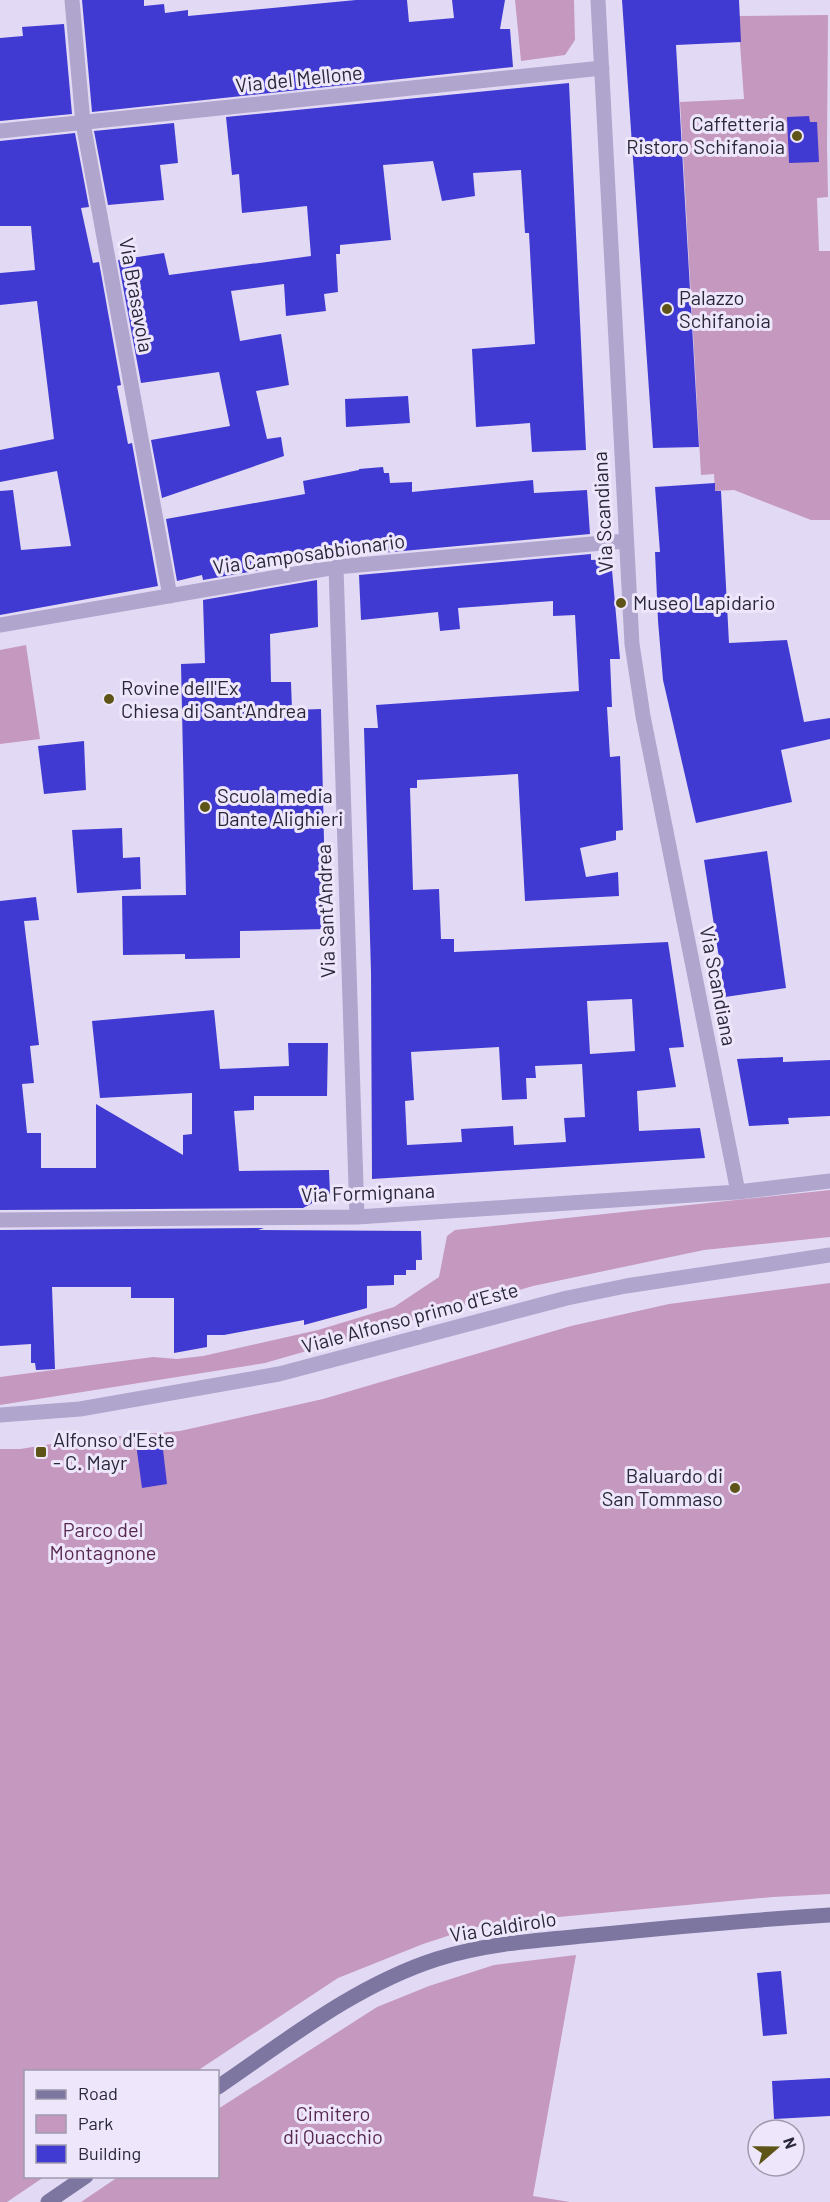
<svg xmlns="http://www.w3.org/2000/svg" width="830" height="2202" viewBox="0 0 830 2202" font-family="Barlow,sans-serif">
	<rect width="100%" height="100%" fill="#e2daf4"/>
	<!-- green -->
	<path fill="#c598bf" d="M 515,0 L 574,0 L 575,40 L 565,55 L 521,61 Z
		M 828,15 L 827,146 L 828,197 L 817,198 L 819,251 L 830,251 L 830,520 L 811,520 L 734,490 L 715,491 L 714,474 L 701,475 L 680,102 L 744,99 L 738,16 Z
		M 26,645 L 40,739 L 0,744 L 0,650 Z
		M 830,1190 L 830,1237 L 704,1250 L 533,1286 L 265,1363 L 0,1405 L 0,1377 L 153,1357 L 177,1359 L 203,1356 L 318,1330 L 394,1307 L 439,1277 L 447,1236 L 455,1230 Z
		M 830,1283 L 830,1894 L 773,1897 L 495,1923 L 469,1929 L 423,1944 L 338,1978 L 197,2071 L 26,2072 L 26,2176 L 44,2177 L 7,2202 L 0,2202 L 0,1449 L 20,1449 L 77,1440 L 180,1431 L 323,1399 L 571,1326 L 669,1304 Z
		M 576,1955 L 533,2196 L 570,2202 L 81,2202 L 118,2177 L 218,2176 L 218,2109 L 377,2007 L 429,1986 L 494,1965 Z"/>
	<!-- building -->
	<path fill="#403ad2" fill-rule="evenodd" d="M 82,0 L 144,0 L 144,6 L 164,4 L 165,13 L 188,10 L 188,16 L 356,0 L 407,0 L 409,22 L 454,18 L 452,0 L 505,0 L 500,29 L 510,29 L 513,67 L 92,112 Z
		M 622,0 L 739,0 L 741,42 L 676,45 L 699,447 L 653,448 Z
		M 64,24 L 72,114 L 0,121 L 0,38 L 23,36 L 22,27 Z
		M 569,83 L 586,450 L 532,452 L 530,423 L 476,427 L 472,349 L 535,344 L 529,233 L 525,233 L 521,170 L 473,173 L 475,196 L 442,201 L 433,161 L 383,165 L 391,240 L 340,245 L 340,254 L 336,254 L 338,292 L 324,294 L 326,311 L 286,316 L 284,284 L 231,291 L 240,341 L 281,334 L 289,385 L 256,391 L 267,439 L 281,437 L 284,456 L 162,498 L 151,440 L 230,426 L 219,372 L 141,383 L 118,260 L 164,253 L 169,275 L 311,256 L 307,206 L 242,213 L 239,174 L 232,175 L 226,117 Z
		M 809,116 L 810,122 L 817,122 L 819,162 L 789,163 L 787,117 Z
		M 174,123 L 178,163 L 160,165 L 164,200 L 108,205 L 94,131 Z
		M 75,133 L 89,207 L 81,208 L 93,263 L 99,262 L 121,385 L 117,386 L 128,444 L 132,443 L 158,586 L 0,615 L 0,491 L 13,490 L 21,550 L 71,546 L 57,471 L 0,482 L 0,450 L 54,439 L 37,301 L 0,305 L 0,273 L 35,270 L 31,226 L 0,226 L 0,141 Z
		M 408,396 L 410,423 L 346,427 L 345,399 Z
		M 383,467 L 384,473 L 389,473 L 390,483 L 412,482 L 412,492 L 533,480 L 534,493 L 587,490 L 590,534 L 359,555 L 358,546 L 316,553 L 317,560 L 203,580 L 202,575 L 177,581 L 166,519 L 305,494 L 303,481 L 359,470 L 359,469 Z
		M 715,483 L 715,491 L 721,491 L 729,643 L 787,640 L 804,722 L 830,718 L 830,739 L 781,750 L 792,802 L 696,823 L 663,680 L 658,621 L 655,552 L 660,552 L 655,487 Z
		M 591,554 L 591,560 L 611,559 L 620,659 L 610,659 L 612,707 L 607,707 L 610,757 L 620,756 L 623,830 L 616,831 L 616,840 L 580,848 L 586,877 L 618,872 L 619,896 L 525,901 L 518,774 L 417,780 L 417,788 L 410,788 L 413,890 L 439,889 L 441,939 L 454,939 L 454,952 L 668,942 L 684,1047 L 669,1048 L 676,1087 L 637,1091 L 639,1131 L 700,1128 L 705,1158 L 372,1179 L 371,972 L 364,728 L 378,728 L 376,705 L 579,691 L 575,615 L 553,616 L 553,601 L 458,608 L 460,629 L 440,631 L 438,612 L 361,620 L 359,575 ZM 632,999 L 635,1051 L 590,1054 L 587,1001 ZM 499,1047 L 502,1100 L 527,1099 L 526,1078 L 536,1078 L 535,1066 L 582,1064 L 585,1117 L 564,1118 L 566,1142 L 514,1145 L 513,1126 L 461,1129 L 462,1142 L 407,1145 L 405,1101 L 414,1100 L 411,1052 Z
		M 317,580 L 318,627 L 270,634 L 271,682 L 291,682 L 292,710 L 321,709 L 326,929 L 240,931 L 240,958 L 185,959 L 185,954 L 123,955 L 122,896 L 186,895 L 181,664 L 205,663 L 203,600 Z
		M 84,741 L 86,790 L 44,794 L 38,746 Z
		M 122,828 L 123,858 L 140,857 L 141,889 L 77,893 L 72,830 Z
		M 767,851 L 786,988 L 725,997 L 704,860 Z
		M 36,897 L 39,920 L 24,921 L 39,1045 L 30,1046 L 34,1083 L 22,1084 L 27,1133 L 41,1133 L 41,1168 L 96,1168 L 96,1104 L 183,1155 L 183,1135 L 192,1134 L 192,1093 L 100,1098 L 92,1021 L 214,1010 L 220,1069 L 289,1066 L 288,1043 L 328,1043 L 327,1096 L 254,1096 L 254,1110 L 234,1111 L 239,1171 L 329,1170 L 330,1194 L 303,1208 L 0,1210 L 0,901 Z
		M 783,1057 L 783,1062 L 830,1060 L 830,1116 L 788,1118 L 789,1124 L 749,1126 L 737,1059 Z
		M 264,1228 L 258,1230 L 421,1231 L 422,1260 L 416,1260 L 416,1270 L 406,1270 L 406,1275 L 394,1275 L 394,1285 L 367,1286 L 367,1308 L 304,1325 L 304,1320 L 224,1335 L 207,1335 L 207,1347 L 174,1353 L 174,1298 L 131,1298 L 131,1287 L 52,1287 L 55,1369 L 36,1370 L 35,1363 L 31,1363 L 31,1344 L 0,1346 L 0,1230 Z
		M 162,1441 L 167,1484 L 142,1488 L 136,1444 Z
		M 781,1971 L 787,2034 L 763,2036 L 757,1973 Z
		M 830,2078 L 830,2116 L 774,2119 L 772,2081 Z"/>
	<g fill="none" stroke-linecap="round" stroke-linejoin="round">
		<!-- street -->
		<path stroke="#afa5cd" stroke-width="15" d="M 72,0 L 83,123 L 170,596
			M 598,0 L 632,644 L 643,716 L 738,1192
			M 0,131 L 602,68
			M 336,567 L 357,1217
			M 0,625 L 336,567 L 625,541
			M 0,1220 L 357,1217 L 738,1192 L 830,1181
			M 0,1415 L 80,1409 L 279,1374 L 567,1298 L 626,1286 L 830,1255"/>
		<!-- secondary -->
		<path stroke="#7c76a1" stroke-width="15" d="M 218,2087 C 287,2040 356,1985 437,1959 C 488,1943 541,1940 594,1935 C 673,1927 751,1920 830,1915
			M 48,2202 L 86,2176"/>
	</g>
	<!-- markers -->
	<g fill="#5e5418" stroke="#eee7fb" stroke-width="2">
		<circle cx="797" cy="136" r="6"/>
		<circle cx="667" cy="309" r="6"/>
		<circle cx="621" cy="603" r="6"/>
		<circle cx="109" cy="699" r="6"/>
		<circle cx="205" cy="807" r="6"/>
		<rect x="35" y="1446" width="12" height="12" rx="3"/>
		<circle cx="735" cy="1488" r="6"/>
	</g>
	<g text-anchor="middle" stroke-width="6" stroke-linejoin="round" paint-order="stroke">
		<!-- street labels -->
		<g font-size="20" fill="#292738" stroke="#eee7fb">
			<text transform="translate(299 79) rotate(-6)" y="7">Via del Mellone</text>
			<text transform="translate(136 295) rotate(80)" y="7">Via Brasavola</text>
			<text transform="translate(603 512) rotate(-93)" y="7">Via Scandiana</text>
			<text transform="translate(309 554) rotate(-8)" y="7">Via Camposabbionario</text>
			<text transform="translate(326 911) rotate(-92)" y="7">Via Sant'Andrea</text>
			<text transform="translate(718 986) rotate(79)" y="7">Via Scandiana</text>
			<text transform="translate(368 1193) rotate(-2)" y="7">Via Formignana</text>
			<text transform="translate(410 1318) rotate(-15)" y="7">Viale Alfonso primo d'Este</text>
			<text transform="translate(503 1927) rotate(-9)" y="7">Via Caldirolo</text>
		</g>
		<!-- poi labels -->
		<g font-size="20" fill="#292738" stroke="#eee7fb" text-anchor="start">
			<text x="785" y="131" text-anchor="end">Caffetteria<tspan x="785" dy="23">Ristoro Schifanoia</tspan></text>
			<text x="679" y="305">Palazzo<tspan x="679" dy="23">Schifanoia</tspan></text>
			<text x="633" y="610">Museo Lapidario</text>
			<text x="121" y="695">Rovine dell'Ex<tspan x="121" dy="23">Chiesa di Sant'Andrea</tspan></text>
			<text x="217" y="803">Scuola media<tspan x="217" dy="23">Dante Alighieri</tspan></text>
			<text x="53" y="1447">Alfonso d'Este<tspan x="53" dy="23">- C. Mayr</tspan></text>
			<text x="723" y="1483" text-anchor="end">Baluardo di<tspan x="723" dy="23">San Tommaso</tspan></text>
		</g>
		<!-- park labels -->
		<g font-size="20" fill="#592851" stroke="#eee7fb">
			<text x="103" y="1537">Parco del<tspan x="103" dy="23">Montagnone</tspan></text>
			<text x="333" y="2121">Cimitero<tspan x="333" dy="23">di Quacchio</tspan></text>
		</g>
	</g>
	<!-- legend -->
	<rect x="24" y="2070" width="195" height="108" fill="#eee7fb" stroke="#9f9aad" stroke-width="1.5"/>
	<rect x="36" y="2090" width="30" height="9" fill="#7c76a1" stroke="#9f9aad" stroke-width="1.5"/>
	<text x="78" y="2100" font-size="18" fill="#292738">Road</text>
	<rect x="36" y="2115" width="30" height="18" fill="#c598bf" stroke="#9f9aad" stroke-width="1.5"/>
	<text x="78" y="2130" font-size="18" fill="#292738">Park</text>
	<rect x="36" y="2145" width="30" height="18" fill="#403ad2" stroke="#9f9aad" stroke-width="1.5"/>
	<text x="78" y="2160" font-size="18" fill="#292738">Building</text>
	<!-- north arrow -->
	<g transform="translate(776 2148) rotate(70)"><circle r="28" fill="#eee7fb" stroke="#9f9aad" stroke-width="1.5"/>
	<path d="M0-4.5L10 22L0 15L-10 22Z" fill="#5e5418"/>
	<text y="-9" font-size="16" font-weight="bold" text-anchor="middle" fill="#292738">N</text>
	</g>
</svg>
